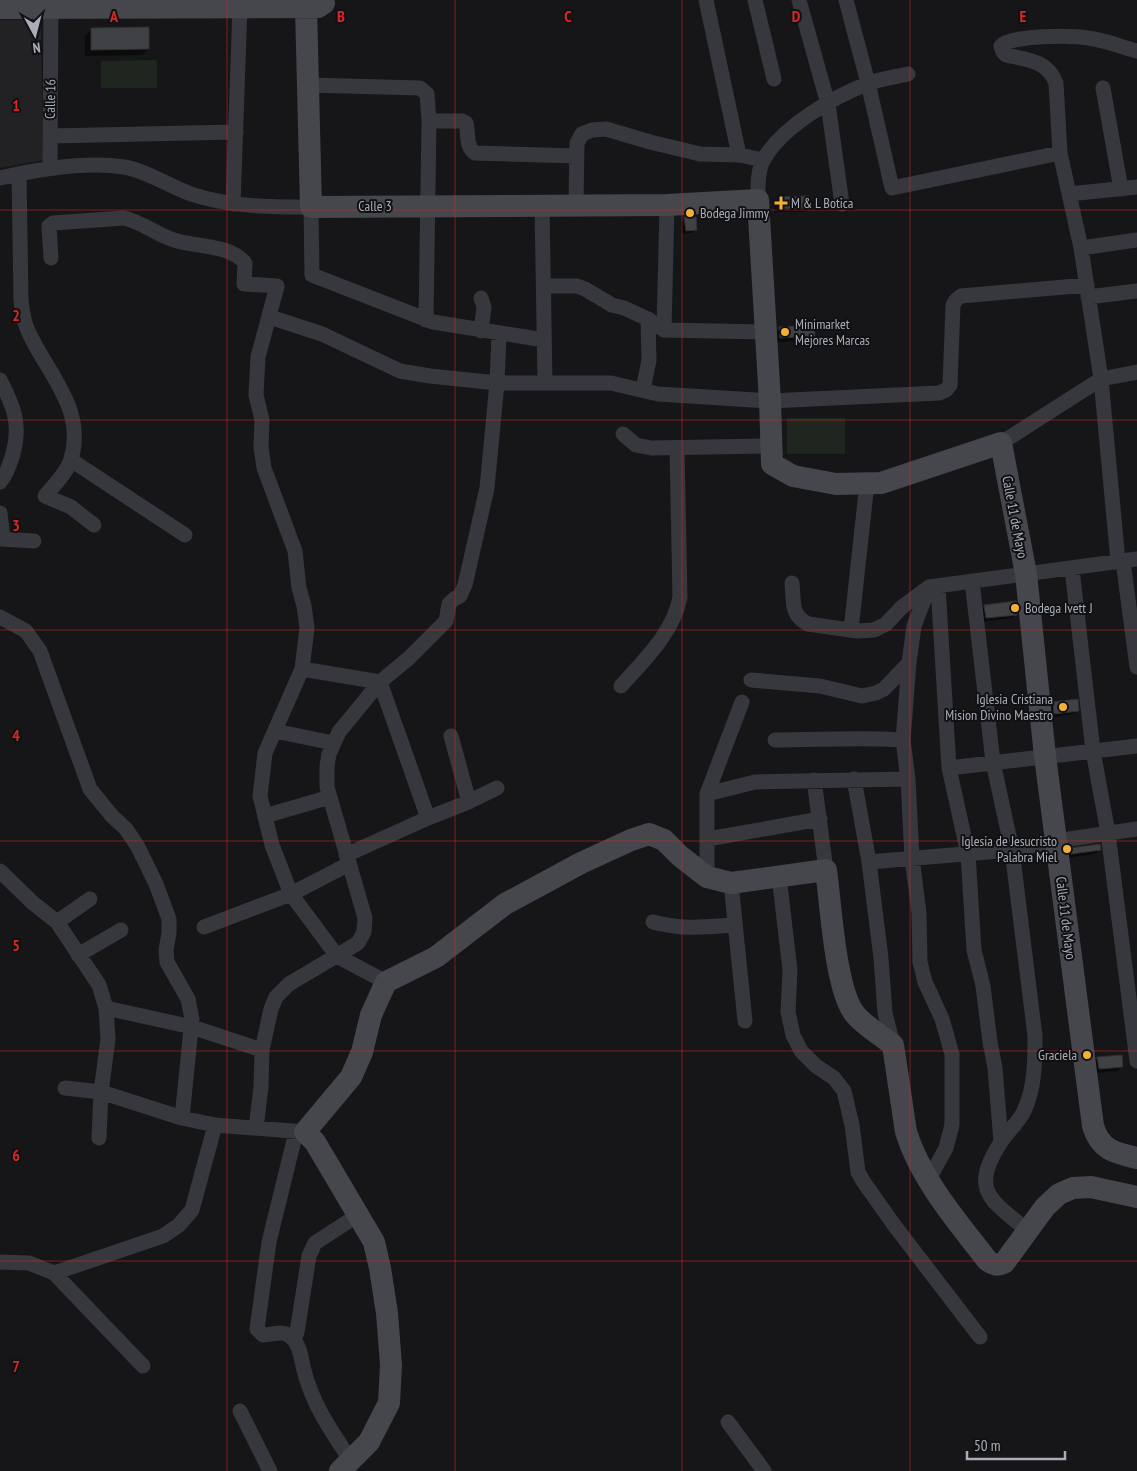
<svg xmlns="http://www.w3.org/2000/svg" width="1137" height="1471" viewBox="0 0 1137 1471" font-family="'PT Sans Narrow',sans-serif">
	<rect width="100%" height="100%" fill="#161618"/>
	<!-- built -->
	<path fill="#222225" d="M 41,19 L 43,160 L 0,168 L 0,20 Z"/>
	<!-- green -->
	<path fill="#1e261f" d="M 157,60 L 157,88 L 101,88 L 101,61 Z
		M 787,418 L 845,418 L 845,454 L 787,454 Z"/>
	<!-- shadow -->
	<path fill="#0007" d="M 92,29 L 148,49 L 142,55 L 85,56 L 85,36 Z
		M 778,198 L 808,208 L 804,212 L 774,212 L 774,203 Z
		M 685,218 L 696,229 L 692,233 L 682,234 L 681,223 Z
		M 780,328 L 814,336 L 809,340 L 777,342 L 776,332 Z
		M 985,606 L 1016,614 L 1012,618 L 982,622 L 981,610 Z
		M 1053,704 L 1078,710 L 1073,714 L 1050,718 L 1049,708 Z
		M 1071,850 L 1099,850 L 1095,854 L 1067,858 L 1067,854 Z
		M 1098,1059 L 1122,1066 L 1118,1071 L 1095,1073 L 1094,1063 Z"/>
	<!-- building -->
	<path fill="#404145" stroke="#303034" d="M 149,27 L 149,49 L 91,50 L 91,28 Z
		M 809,196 L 809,208 L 778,209 L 778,197 Z
		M 684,217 L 696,217 L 697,230 L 686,231 Z
		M 814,325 L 815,336 L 780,338 L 779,327 Z
		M 1016,601 L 1017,615 L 986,618 L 984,605 Z
		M 1078,699 L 1079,711 L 1054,714 L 1053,702 Z
		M 1100,844 L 1101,850 L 1071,854 L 1070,848 Z
		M 1122,1055 L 1123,1067 L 1099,1069 L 1097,1057 Z"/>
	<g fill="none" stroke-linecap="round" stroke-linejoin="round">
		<!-- street -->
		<path stroke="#37383d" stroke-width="15" d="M 706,0 L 739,155
			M 755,0 L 774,79
			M 799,0 L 828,104 L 842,204
			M 846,0 L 868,83 L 892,188 L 1060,153
			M 308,85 L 420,88 L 427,94 L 429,121 L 426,320
			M 1103,88 L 1121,189
			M 429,121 L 462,121 L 466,123 C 469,134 465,146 475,153 L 577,156
			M 50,136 L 236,132
			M 50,168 L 51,0
			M 19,174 L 21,300 C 22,311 24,323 29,333 C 48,374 86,410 71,459 C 67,473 54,485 45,496 L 71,507 L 94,525
			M 0,178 C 39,169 85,161 124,167 C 148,171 168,186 191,194 C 230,207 270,207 311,207 L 312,275 L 433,322 L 544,340
			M 1069,194 L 1137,187
			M 758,200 C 758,187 757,171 764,159 C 782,127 833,97 867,84 C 880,79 895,77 908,74
			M 233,204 L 240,7
			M 542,205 L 545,383
			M 576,205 L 577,143 L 582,134 L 592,130 L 606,129 L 650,142 L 700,154 L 739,155 L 763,160
			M 667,205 L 664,330 L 765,332
			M 1081,248 L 1137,240
			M 51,258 L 49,226 L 53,223 L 124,218 C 141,222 155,233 171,239 C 195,248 228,243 245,263 L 244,284 L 277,286 L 258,357 L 256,395 L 262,420 L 261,447 L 264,468 L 295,551 L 299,588 L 304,606 L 307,628 L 302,669 L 265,753 L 260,796 L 272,845 L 291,894 L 337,956 L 386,982
			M 544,286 L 577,286 L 585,289 L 612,305 L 624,308 L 648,319 L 664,330
			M 1088,297 L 1137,291
			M 270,317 L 322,334 L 400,371 L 430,376 L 497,383 L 611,383 L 658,394 L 770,401 L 939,393 L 946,390 L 950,385 L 953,305 L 956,300 L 961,296 L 1087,285
			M 481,331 L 484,307 L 481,298
			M 0,380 C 14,407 21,424 13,454 C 10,464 6,475 0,482
			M 643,390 L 649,360 L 648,319
			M 623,434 L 636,445 L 651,448 L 771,446
			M 1001,443 L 1101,379 L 1137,372
			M 71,460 L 185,535
			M 0,513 L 3,539
			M 0,539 L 34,541
			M 1118,561 L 1101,379 L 1081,248 L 1060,153 L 1056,83 C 1047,60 1028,60 1006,55 L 1003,52 L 1001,46 C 1011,35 1073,35 1088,38 C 1105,40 1121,47 1137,51
			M 1123,561 L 1137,667
			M 1072,569 L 1093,751 L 1108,833 L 1137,1061
			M 972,581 L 993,762 L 1012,850 L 1035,1036 C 1035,1060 1035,1088 1024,1111 C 1019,1122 1008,1131 1001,1142 C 969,1191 991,1200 1028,1231
			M 792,583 C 794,601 790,615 808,624 L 857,631 L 874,630 L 886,624 L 902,607 L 929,587 L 1137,559
			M 938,586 L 949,768 L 968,854 L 974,950 L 983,986 L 990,1042 L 995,1068 L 1001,1142
			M 0,617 L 26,631 L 40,651 L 90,789 L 112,816 L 126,829 L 138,847 L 156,884 L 169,919 L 169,933 L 166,950 L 167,962 L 188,999 L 192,1019 L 182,1118
			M 851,630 L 867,483
			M 302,669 L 380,682
			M 751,680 L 820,686 L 862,696 L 876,693 L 884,689 L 909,663
			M 380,682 L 428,818
			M 621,686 C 644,660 674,632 680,597 L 677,448
			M 275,731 L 333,743
			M 451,736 L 469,802
			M 775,740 C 818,740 860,737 903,740
			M 949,768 L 1137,746
			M 854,779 L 869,862 L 881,958 L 885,1013 L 893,1045
			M 814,780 L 826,870
			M 707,794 L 755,782 L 908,779
			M 265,816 L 330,797
			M 708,839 L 820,819
			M 346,855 L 428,818 L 466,803 L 497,788
			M 869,862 L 1012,850 L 1056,841 L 1137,829
			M 0,871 L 33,903 L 57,922 L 99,985 L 106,1008 L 108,1039 L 101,1092 L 99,1138
			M 779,876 L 790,970 L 788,1012 L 793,1035 L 801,1051 L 816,1066 L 834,1078 L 844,1091 L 852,1125 L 858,1172 L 863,1181 L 894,1225 L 980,1337
			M 707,877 L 707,794 L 742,702
			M 731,883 L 745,1021
			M 57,922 L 90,899
			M 653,922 C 684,930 704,927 735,925
			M 204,927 L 291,894 L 349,864
			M 78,955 L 121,930
			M 106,1008 L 192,1027 L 262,1050
			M 65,1088 L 101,1092 L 182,1118 L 215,1125 L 305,1132
			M 256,1128 L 261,1087 L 262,1050 L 271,1009 L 276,997 L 289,984 L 358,943 L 364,932 L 365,918 L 327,787 L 327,766 L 329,754 L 339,732 L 380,682 L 409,658 L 446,621 L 449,604 L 454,599 L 460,596 L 465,585 L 487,488 L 497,383 L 499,334
			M 296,1132 L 269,1242 L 257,1329 L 263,1335 C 274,1335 283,1329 292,1338 C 301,1346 301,1360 304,1370 C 312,1404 332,1432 351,1461
			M 929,1179 L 946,1148 L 952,1125 L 952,1054 L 942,1019 L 925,982 L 920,962 L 919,913 L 912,858 L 908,779 L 903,740 L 909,663 L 914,626 L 929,587
			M 0,1262 L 29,1263 L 54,1273 L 143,1366
			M 54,1273 L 163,1236 L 179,1225 L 192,1210 L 215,1125
			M 294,1339 L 297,1332 L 309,1256 L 315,1243 L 358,1215
			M 240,1411 L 270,1471
			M 728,1422 L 764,1471"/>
		<!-- secondary -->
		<path stroke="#45474d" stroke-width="22" d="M 306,7 L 311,207 L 667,205 L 758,200 L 770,401 L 772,464 L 793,476 L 836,484 L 881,483 L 1001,443 L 1026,574 L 1045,756 L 1093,1126 C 1100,1150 1115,1153 1137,1158
			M 0,8 L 318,7 L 324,3 L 323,0
			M 340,1471 L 369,1442 L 389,1403 L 391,1365 L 387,1313 L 380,1268 L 374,1242 L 315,1142 L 305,1132 L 351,1077 L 362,1052 L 371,1015 L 386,982 L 436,957 L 505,904 L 581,863 L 631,840 L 649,834 L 664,840 L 680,856 L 707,877 L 731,883 L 826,870 C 831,905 835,987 854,1013 C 863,1025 882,1036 893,1045 L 906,1132 C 921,1180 957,1221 987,1260 C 993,1265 997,1266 1004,1263 L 1045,1207 L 1059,1194 L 1073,1188 L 1091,1187 L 1137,1197"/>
	</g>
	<!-- grid -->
	<path fill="none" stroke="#d62828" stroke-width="1" stroke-opacity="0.55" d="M 227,0 L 227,1471M 455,0 L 455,1471M 682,0 L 682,1471M 910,0 L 910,1471M 0,210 L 1137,210M 0,420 L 1137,420M 0,630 L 1137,630M 0,841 L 1137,841M 0,1051 L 1137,1051M 0,1261 L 1137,1261"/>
	<!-- markers -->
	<g fill="#f2b134" stroke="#111113" stroke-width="2">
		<path d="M778.5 195.5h5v5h5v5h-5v5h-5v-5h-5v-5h5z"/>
		<circle cx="690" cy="213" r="5"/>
		<circle cx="785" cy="332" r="5"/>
		<circle cx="1015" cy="608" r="5"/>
		<circle cx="1063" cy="707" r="5"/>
		<circle cx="1067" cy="849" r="5"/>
		<circle cx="1087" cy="1055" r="5"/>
	</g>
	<g text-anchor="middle" stroke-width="4" stroke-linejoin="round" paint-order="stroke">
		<!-- street labels -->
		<g font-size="14" fill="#a8adb8" stroke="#111113">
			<text transform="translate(50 99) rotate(-89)" y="5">Calle 16</text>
			<text x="375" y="211">Calle 3</text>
			<text transform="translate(1015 517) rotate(79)" y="5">Calle 11 de Mayo</text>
			<text transform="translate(1066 918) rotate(83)" y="5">Calle 11 de Mayo</text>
		</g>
		<!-- poi labels -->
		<g font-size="14" fill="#a8adb8" stroke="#111113" text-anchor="start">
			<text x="791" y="208">M &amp; L Botica</text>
			<text x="700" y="218">Bodega Jimmy</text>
			<text x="795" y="329">Minimarket<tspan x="795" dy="16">Mejores Marcas</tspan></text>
			<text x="1025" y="613">Bodega Ivett J</text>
			<text x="1053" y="704" text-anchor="end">Iglesia Cristiana<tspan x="1053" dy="16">Mision Divino Maestro</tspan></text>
			<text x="1057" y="846" text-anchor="end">Iglesia de Jesucristo<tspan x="1057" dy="16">Palabra Miel</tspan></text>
			<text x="1077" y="1060" text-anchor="end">Graciela</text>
		</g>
	</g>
	<g font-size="16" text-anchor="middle" font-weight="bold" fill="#d62828" stroke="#111113" stroke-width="4" stroke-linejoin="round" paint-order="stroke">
		<text x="114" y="22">A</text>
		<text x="341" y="22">B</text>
		<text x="568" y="22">C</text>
		<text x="796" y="22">D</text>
		<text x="1023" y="22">E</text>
		<text x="16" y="111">1</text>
		<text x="16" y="321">2</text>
		<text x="16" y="531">3</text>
		<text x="16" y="741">4</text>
		<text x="16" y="951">5</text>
		<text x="16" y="1161">6</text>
		<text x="16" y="1372">7</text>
	</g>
	<!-- north arrow -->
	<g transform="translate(35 35) rotate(173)" stroke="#111113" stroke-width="4" paint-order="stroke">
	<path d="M0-4L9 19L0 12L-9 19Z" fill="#a8adb8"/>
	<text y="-8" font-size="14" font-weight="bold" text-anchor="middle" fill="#a8adb8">N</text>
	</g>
	<!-- scale -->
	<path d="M967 1451v8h98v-8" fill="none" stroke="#a8adb8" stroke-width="2.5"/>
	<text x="974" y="1451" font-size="15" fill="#a8adb8" stroke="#111113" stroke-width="4" paint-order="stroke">50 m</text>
</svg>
